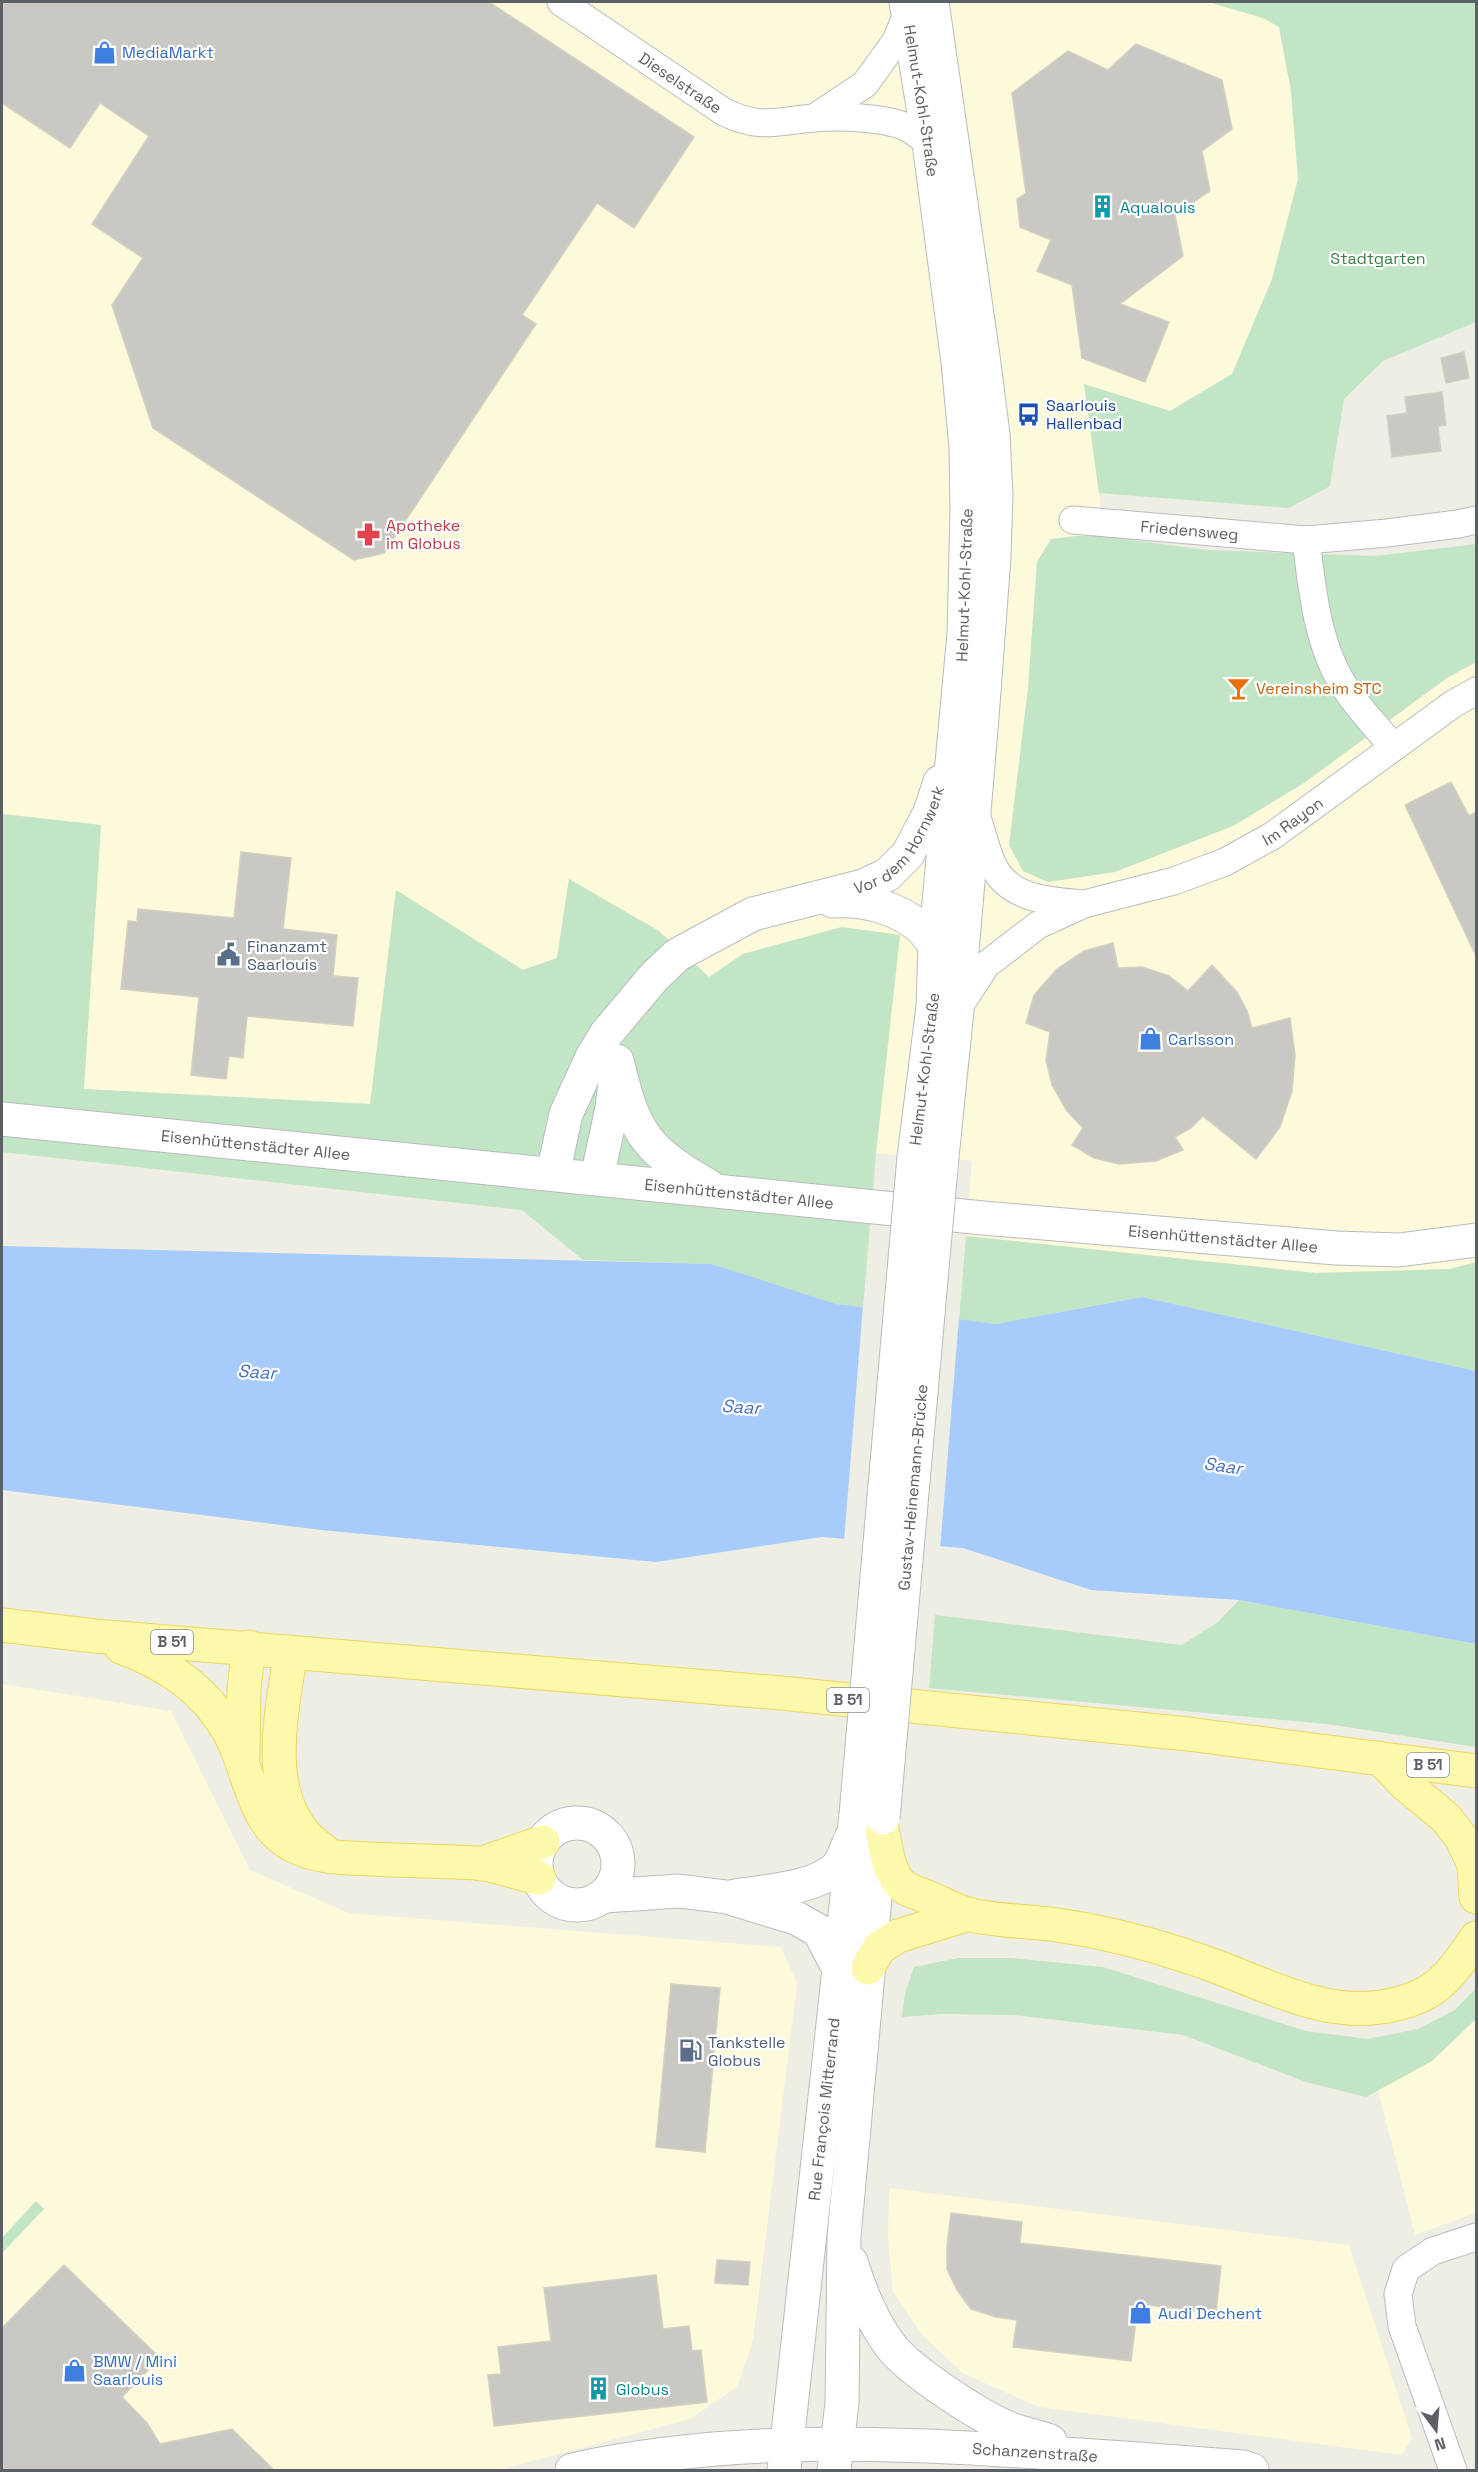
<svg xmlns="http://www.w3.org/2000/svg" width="1478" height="2472" viewBox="0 0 1478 2472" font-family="'Space Grotesk',sans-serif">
	<rect width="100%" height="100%" fill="#eeeee5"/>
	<!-- commercial -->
	<path fill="#fdf9db" d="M 2,2 L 1208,2 L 1263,18 L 1279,27 L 1291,91 L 1298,179 L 1272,279 L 1232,374 L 1170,411 L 1084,384 L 1099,493 L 1102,536 L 1076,536 L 1052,539 L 1037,562 L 1028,688 L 1447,678 L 1476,662 L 1476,1262 L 1450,1269 L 1316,1273 L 966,1236 L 972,1161 L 942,1157 L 914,1157 L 876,1153 L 900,935 L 842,927 L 743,954 L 709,977 L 659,931 L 569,879 L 557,958 L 523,970 L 396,891 L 371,1104 L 83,1089 L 101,825 L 2,814 Z
		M 2,1684 L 171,1711 L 250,1870 L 349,1913 L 781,1947 L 797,1983 L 753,2341 L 737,2387 L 690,2419 L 499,2470 L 2,2470 L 2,2253 L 44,2209 L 35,2202 L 2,2238 Z
		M 1476,2019 L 1476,2213 L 1415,2235 L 1378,2090 L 1432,2061 Z
		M 889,2188 L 1349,2245 L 1412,2438 L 1402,2455 L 1039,2407 L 964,2374 L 922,2335 L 893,2292 L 888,2239 Z"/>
	<!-- green -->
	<path fill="#c2e5c6" d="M 1208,2 L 1476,2 L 1476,322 L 1383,361 L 1344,399 L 1330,486 L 1289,508 L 1099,493 L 1084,384 L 1170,411 L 1232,374 L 1272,279 L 1298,179 L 1291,91 L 1279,27 L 1263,18 Z
		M 1076,536 L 1102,536 L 1206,550 L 1376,556 L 1476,544 L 1476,662 L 1447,678 L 1304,783 L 1233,826 L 1115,872 L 1048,882 L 1023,871 L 1009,845 L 1028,688 L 1037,562 L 1051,539 Z
		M 2,814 L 101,825 L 84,1089 L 370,1104 L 396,890 L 523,970 L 557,958 L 569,879 L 659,931 L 709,977 L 743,954 L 842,927 L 900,935 L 876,1153 L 863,1308 L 835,1304 L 712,1264 L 583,1260 L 522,1210 L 2,1152 Z
		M 966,1236 L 1316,1273 L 1450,1269 L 1476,1262 L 1476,1371 L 1142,1297 L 996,1324 L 959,1320 Z
		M 1239,1600 L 1476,1644 L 1476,1747 L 1327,1724 L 929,1688 L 935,1615 L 1182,1645 L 1218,1622 Z
		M 958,1958 L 1011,1958 L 1103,1967 L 1306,2031 L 1368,2039 L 1418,2029 L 1455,2010 L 1476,1988 L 1476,2019 L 1432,2061 L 1366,2097 L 1306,2082 L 1183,2035 L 1013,2015 L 942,2014 L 902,2017 L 905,1993 L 914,1967 Z
		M 36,2201 L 44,2209 L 2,2253 L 2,2238 Z"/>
	<!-- water -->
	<path fill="#a7ccfc" d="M 2,1246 L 712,1264 L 836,1304 L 996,1324 L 1142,1297 L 1476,1371 L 1476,1644 L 1239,1600 L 1091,1590 L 963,1548 L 822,1537 L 656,1562 L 321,1530 L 2,1490 Z"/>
	<!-- pier -->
	<path fill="#eeeee5" d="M 863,1305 L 959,1317 L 940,1550 L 844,1542 Z"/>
	<!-- building -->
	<path fill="#cac8c2" stroke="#d3d0c3" stroke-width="1.5" d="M 2,2 L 489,2 L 694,137 L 634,228 L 597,203 L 522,315 L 536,324 L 384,553 L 354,560 L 153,428 L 112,305 L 143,258 L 92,224 L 149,136 L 100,103 L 70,148 L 2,103 Z
		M 1136,44 L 1222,80 L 1232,129 L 1202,151 L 1210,191 L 1175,215 L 1183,256 L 1120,304 L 1169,322 L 1145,382 L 1082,358 L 1072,285 L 1037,271 L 1051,240 L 1020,227 L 1017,199 L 1026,193 L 1012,93 L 1068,51 L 1108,70 Z
		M 1464,352 L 1469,378 L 1446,383 L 1441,358 Z
		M 1442,392 L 1446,425 L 1438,426 L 1441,451 L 1392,457 L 1387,416 L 1407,413 L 1405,397 Z
		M 1451,782 L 1469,816 L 1476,812 L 1476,956 L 1405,805 Z
		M 241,852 L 291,858 L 283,929 L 337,935 L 333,976 L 358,978 L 353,1026 L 247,1016 L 243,1058 L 229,1056 L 226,1079 L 191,1075 L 199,997 L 121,989 L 128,921 L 137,922 L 138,909 L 234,918 Z
		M 1113,943 L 1118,968 L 1142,967 L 1169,976 L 1188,991 L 1212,965 L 1237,992 L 1247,1011 L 1252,1028 L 1290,1018 L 1295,1055 L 1292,1091 L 1280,1127 L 1256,1159 L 1203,1116 L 1191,1128 L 1175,1137 L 1183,1150 L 1156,1161 L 1119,1164 L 1094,1158 L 1072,1145 L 1083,1128 L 1067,1111 L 1052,1085 L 1046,1060 L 1050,1032 L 1026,1023 L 1034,995 L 1057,969 L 1084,951 Z
		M 671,1984 L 720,1988 L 705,2152 L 656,2147 Z
		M 951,2213 L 1022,2222 L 1020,2243 L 1221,2266 L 1216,2313 L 1138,2304 L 1131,2361 L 1013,2347 L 1017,2320 L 996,2317 L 971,2309 L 957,2290 L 947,2269 L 947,2246 Z
		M 717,2260 L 750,2262 L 748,2285 L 715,2283 Z
		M 64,2265 L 160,2358 L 122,2397 L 147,2423 L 160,2444 L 232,2429 L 274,2470 L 2,2470 L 2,2328 Z
		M 656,2275 L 663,2329 L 689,2326 L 692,2351 L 701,2350 L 707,2402 L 494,2426 L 488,2375 L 501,2374 L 498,2347 L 551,2341 L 544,2288 Z"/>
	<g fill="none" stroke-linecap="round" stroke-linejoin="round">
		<defs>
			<g id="minor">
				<path id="s1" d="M 561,2 L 724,112 C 761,130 776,121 814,118 C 839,116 883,117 906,127 C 914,131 922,138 929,143"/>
				<path d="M 814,118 L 865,84 L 896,41 L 907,14"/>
				<path id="s2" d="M 1073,520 L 1306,540 L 1387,533 L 1458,524 L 1476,520"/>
				<path d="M 1306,540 C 1312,588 1317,644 1344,686 C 1358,708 1377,727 1393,747"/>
				<path d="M 975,812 C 982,830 986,853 995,869 C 1012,900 1052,901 1083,904"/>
				<path id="s3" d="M 957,1010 L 986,965 L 1038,925 L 1084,904 L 1174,881 L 1225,862 L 1272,836 L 1453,704 L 1476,691"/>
				<path d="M 1453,2470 L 1402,2326 L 1398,2294 L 1406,2269 L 1433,2251 L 1476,2237"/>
			</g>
			<g id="tertiary">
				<path id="s4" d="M 906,2 L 929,143 L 958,362 L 966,447 L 967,510 L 964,634 L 935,945 L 933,1007 L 914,1157"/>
				<path d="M 932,2 L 983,356 L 993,434 L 996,496 L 994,557 L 982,718 L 957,1010 L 942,1157"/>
				<path d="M 833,901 C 863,899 896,907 920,927 C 925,932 930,939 935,945"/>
				<path d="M 617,1061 C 624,1088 630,1117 647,1139 C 663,1160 689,1174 710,1187"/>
				<path id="s5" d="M 2,1119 L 983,1218 L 1336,1248 L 1399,1250 L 1476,1240"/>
				<path id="s6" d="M 553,1174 L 566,1114 L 592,1057 L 606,1034 L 654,977 L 677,955 L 753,914 L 863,886 L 887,875 L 908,854 L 930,812 L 940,782"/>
				<path d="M 597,1178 L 612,1108 L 616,1074"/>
				<circle cx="577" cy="1864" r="41"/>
				<path d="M 604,1896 L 679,1891 L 727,1897 L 796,1918 L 819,1931 L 839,1969"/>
				<path d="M 735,1896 C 763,1891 816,1889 837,1867 C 843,1860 847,1847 851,1838"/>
				<path d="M 851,2262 C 860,2291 872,2321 890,2345 C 908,2370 978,2415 1006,2427 C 1020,2433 1036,2436 1050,2441"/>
				<path id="s7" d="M 572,2470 C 709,2440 849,2441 988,2449 C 1073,2454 1158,2460 1243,2467 L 1252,2470"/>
				<path id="s8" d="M 784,2470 L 856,1815"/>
				<path d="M 834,2470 L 842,2403 L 844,2237 L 881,1832"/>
			</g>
			<path id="primary" d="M 2,1625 L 95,1636 L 781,1693 L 1188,1734 L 1476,1771
				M 121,1647 C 167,1664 205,1689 229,1732 C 251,1771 251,1826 296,1847 C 319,1858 347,1858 372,1859 C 407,1861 442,1861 477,1863 C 497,1865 519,1874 539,1878
				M 291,1652 C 281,1716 259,1807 323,1850
				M 243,1756 L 244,1688 L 249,1647
				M 1380,1758 L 1406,1785 L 1446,1818 L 1462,1839 L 1474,1865
				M 882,1829 C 886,1847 888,1875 904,1887 C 911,1892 922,1894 929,1898 C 942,1903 954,1910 967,1914 C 991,1921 1031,1921 1057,1925 C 1105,1932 1152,1944 1198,1960 C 1256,1979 1319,2017 1381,2007 C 1434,1999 1448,1979 1476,1938
				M 1476,1844 L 1474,1865 L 1476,1897
				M 480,1864 L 543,1842
				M 868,1968 L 879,1948 L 898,1936 L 969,1914"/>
		</defs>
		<!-- minor casing -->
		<use href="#minor" stroke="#b9bbc0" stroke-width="29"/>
		<!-- tertiary casing -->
		<use href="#tertiary" stroke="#b9bbc0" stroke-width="35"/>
		<!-- primary casing -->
		<use href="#primary" stroke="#edd75f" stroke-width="35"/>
		<!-- minor -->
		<use href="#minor" stroke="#fff" stroke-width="27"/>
		<!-- tertiary -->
		<use href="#tertiary" stroke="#fff" stroke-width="33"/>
		<!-- primary -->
		<use href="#primary" stroke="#fcf9ac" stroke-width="33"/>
		<defs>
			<g id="tertiary-bridge">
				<path d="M 856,1815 L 914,1157"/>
				<path id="s9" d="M 883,1818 L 942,1157"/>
			</g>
		</defs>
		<!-- tertiary-bridge casing -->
		<use href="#tertiary-bridge" stroke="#b9bbc0" stroke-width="35" stroke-linecap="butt"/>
		<!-- tertiary-bridge -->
		<use href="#tertiary-bridge" stroke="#fff" stroke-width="33"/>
	</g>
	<!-- icons -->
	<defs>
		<symbol id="shop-bare" viewBox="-9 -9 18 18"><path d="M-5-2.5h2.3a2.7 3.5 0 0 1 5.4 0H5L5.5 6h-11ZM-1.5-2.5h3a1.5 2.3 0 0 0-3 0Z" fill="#3f7fe0" stroke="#fff" stroke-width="2.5" paint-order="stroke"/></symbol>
		<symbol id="building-bare" viewBox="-9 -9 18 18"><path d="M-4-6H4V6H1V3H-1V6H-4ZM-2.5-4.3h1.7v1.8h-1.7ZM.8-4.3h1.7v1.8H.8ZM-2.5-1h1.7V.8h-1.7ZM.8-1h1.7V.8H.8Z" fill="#0f9aa8" stroke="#fff" stroke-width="2.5" paint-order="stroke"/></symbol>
		<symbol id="bus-bare" viewBox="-9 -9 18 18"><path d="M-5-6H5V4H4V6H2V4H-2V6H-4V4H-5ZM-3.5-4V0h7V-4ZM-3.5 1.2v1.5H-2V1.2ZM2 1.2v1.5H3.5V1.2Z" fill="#1a4fb4" stroke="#fff" stroke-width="2.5" paint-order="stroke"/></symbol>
		<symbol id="pharmacy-bare" viewBox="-9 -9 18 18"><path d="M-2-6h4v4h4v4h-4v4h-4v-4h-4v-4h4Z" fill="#e0444e" stroke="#fff" stroke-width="2.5" paint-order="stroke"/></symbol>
		<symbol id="bar-bare" viewBox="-9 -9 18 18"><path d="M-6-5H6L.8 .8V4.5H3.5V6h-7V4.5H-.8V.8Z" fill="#e8710a" stroke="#fff" stroke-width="2.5" paint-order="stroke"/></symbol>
		<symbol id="civic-bare" viewBox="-9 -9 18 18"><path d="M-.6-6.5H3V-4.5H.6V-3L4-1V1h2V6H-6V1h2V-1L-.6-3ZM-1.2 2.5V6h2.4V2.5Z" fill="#5c6f8a" stroke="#fff" stroke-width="2.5" paint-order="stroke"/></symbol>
		<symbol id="fuel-bare" viewBox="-9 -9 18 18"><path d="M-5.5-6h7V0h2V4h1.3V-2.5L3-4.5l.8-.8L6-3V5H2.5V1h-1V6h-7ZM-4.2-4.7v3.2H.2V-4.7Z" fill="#5c6f8a" stroke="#fff" stroke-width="2.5" paint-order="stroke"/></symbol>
	</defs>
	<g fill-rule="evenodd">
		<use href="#shop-bare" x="88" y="36" width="33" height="33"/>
		<use href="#building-bare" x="1086" y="190" width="33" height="33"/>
		<use href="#bus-bare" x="1012" y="398" width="33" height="33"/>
		<use href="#pharmacy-bare" x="352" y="518" width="33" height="33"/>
		<use href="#bar-bare" x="1222" y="672" width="33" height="33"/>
		<use href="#civic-bare" x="212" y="938" width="33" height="33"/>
		<use href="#shop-bare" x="1134" y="1022" width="33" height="33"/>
		<use href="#fuel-bare" x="674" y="2034" width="33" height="33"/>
		<use href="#shop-bare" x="1124" y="2296" width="33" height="33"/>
		<use href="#shop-bare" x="58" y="2354" width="33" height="33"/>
		<use href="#building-bare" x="582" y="2372" width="33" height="33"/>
	</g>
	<g text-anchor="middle" stroke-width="4.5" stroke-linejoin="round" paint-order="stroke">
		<!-- shield labels -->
		<g fill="#fff" stroke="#8d8f93" stroke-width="1.5">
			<rect x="151" y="1630" width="42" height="24" rx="4.5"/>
			<rect x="827" y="1688" width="42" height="24" rx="4.5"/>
			<rect x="1407" y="1753" width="42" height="24" rx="4.5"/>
		</g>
		<g font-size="15" font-weight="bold" fill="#5c5f65">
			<text x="172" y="1647">B 51</text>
			<text x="848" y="1705">B 51</text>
			<text x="1428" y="1770">B 51</text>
		</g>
		<!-- shop labels -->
		<g font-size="16" fill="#366cbe" stroke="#fff" text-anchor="start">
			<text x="122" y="58">MediaMarkt</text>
			<text x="1168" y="1045">Carlsson</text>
			<text x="1158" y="2319">Audi Dechent</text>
			<text x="93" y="2367">BMW / Mini<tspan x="93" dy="18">Saarlouis</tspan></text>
		</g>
		<!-- street labels -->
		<g font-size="16" fill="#5c5f65" stroke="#fff">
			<text dy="6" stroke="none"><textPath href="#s1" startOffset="144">Dieselstraße</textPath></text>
			<text dy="6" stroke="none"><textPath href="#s4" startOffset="100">Helmut-Kohl-Straße</textPath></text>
			<text dy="6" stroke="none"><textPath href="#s2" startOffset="117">Friedensweg</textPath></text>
			<text transform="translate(964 585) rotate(-88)" y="6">Helmut-Kohl-Straße</text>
			<text dy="6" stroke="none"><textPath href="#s3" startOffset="396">Im Rayon</textPath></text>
			<text dy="6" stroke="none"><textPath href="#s6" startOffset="518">Vor dem Hornwerk</textPath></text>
			<text transform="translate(924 1069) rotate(-83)" y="6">Helmut-Kohl-Straße</text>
			<text dy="6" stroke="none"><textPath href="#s5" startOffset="255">Eisenhüttenstädter Allee</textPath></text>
			<text dy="6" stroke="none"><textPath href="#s5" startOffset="741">Eisenhüttenstädter Allee</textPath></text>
			<text dy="6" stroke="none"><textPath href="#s5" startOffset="1227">Eisenhüttenstädter Allee</textPath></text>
			<text dy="6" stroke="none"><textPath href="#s9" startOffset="332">Gustav-Heinemann-Brücke</textPath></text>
			<text dy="6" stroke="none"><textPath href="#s8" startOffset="363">Rue François Mitterrand</textPath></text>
			<text dy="6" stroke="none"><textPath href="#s7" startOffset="465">Schanzenstraße</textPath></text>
		</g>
		<!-- culture labels -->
		<g font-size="16" fill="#0d838f" stroke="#fff" text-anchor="start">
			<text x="1120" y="213">Aqualouis</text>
			<text x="616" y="2395">Globus</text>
		</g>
		<!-- park labels -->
		<g font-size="16" fill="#378143" stroke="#fff">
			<text x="1378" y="264">Stadtgarten</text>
		</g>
		<!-- transit labels -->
		<g font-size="16" fill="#164399" stroke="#fff" text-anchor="start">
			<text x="1046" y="411">Saarlouis<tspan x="1046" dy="18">Hallenbad</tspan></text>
		</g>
		<!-- health labels -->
		<g font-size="16" fill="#be3a42" stroke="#fff" text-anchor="start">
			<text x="386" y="531">Apotheke<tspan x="386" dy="18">im Globus</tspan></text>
		</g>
		<!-- food labels -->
		<g font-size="16" fill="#c56008" stroke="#fff" text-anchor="start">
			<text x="1256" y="694">Vereinsheim STC</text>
		</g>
		<!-- service labels -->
		<g font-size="16" fill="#4e5e75" stroke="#fff" text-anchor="start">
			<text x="247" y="952">Finanzamt<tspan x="247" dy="18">Saarlouis</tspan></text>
			<text x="708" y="2048">Tankstelle<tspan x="708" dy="18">Globus</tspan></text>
		</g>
		<!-- water labels -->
		<g font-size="18" font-style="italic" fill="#4974c0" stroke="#fff">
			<text transform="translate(257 1372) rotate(4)" y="6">Saar</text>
			<text transform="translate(741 1407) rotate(4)" y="6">Saar</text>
			<text transform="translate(1223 1466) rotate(8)" y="6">Saar</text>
		</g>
	</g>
	<!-- border -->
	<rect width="1478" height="2472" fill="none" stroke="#5c5f65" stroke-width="6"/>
	<!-- north arrow -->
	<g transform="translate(1436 2430) rotate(164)" stroke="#ffffff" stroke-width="4.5" paint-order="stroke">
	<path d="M0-4.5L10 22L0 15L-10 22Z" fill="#5c5f65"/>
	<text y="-9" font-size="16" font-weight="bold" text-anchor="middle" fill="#5c5f65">N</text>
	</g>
</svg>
